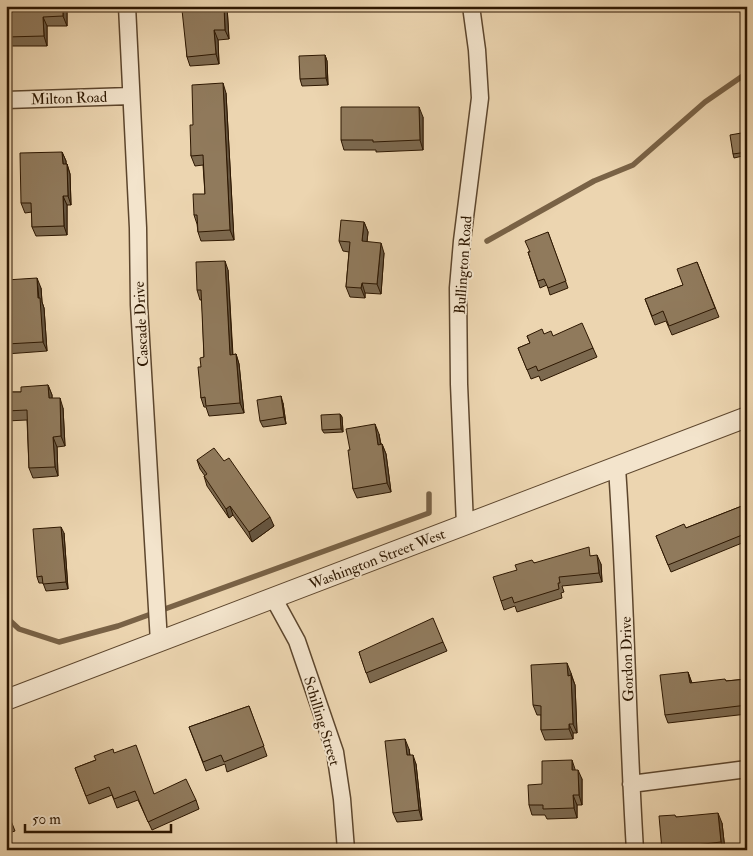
<svg xmlns="http://www.w3.org/2000/svg" width="753" height="856" viewBox="0 0 753 856" font-family="'IM FELL Double Pica',serif">
	<rect width="100%" height="100%" fill="#ecd5b0"/>
	<filter id="stains"><feTurbulence type="fractalNoise" baseFrequency=".004" numOctaves="4"/><feColorMatrix values="0 0 0 0 .2 0 0 0 0 .09 0 0 0 0 .02 0 0 0 .5 -.17"/></filter>
	<radialGradient id="worn" r=".72"><stop offset=".6" stop-color="#630" stop-opacity="0"/><stop offset="1" stop-color="#630" stop-opacity=".3"/></radialGradient>
	<g fill="none" stroke-linecap="round" stroke-linejoin="round">
		<!-- stream -->
		<path stroke="#796246" stroke-width="5.5" d="M 487,241 L 594,181 L 633,165 L 705,102 L 747,73
			M 6,617 L 19,629 L 59,642 L 118,626 L 429,513 L 429,494"/>
		<defs>
			<path id="minor" d="M 127,6 L 138,228 L 139,305 L 159,642
				M 6,100 L 131,96
				M 617,468 C 626,595 627,722 635,850
				M 465,525 L 459,384 L 458,288 L 462,241 L 480,98 L 477,50 L 471,6
				M 274,599 L 297,641 L 335,752 L 342,799 L 346,850
				M 631,784 L 747,769"/>
			<path id="tertiary" d="M 6,700 L 747,417"/>
		</defs>
		<!-- minor casing -->
		<use href="#minor" stroke="#5d462d" stroke-width="19"/>
		<!-- tertiary casing -->
		<use href="#tertiary" stroke="#5d462d" stroke-width="22"/>
		<!-- minor -->
		<use href="#minor" stroke="#f3e4cc" stroke-width="16"/>
		<!-- tertiary -->
		<use href="#tertiary" stroke="#f3e4cc" stroke-width="20"/>
	</g>
	<!-- wall -->
	<path fill="#7c694f" stroke="#2d1701" d="M 6,6 L 67,6 L 67,26 L 47,26 L 47,46 L 6,46 Z
		M 184,6 L 227,6 L 229,39 L 218,40 L 219,64 L 190,66 L 187,57 Z
		M 325,55 L 327,61 L 328,85 L 302,86 L 300,79 Z
		M 226,93 L 234,240 L 201,241 L 198,232 L 197,224 L 194,215 L 205,194 L 203,165 L 195,166 L 191,156 L 193,125 Z
		M 423,117 L 423,150 L 376,152 L 376,150 L 344,150 L 341,140 Z
		M 747,132 L 747,155 L 734,158 L 733,154 Z
		M 62,152 L 66,161 L 66,164 L 67,164 L 70,174 L 71,205 L 67,205 L 67,235 L 36,236 L 32,227 L 32,212 L 25,213 L 21,203 Z
		M 364,222 L 368,232 L 367,242 L 384,253 L 381,294 L 365,293 L 365,298 L 350,297 L 346,287 L 349,252 L 343,251 L 339,241 Z
		M 548,232 L 568,288 L 550,295 L 547,285 L 540,288 L 528,252 L 530,252 Z
		M 697,262 L 719,317 L 672,335 L 666,321 L 655,325 L 645,299 L 683,285 Z
		M 228,270 L 233,355 L 236,354 L 239,364 L 244,413 L 209,416 L 206,407 L 204,407 L 201,398 L 201,367 L 204,357 L 202,300 L 200,300 L 197,290 Z
		M 6,280 L 41,288 L 42,302 L 44,308 L 47,351 L 6,354 Z
		M 544,334 L 593,348 L 597,357 L 541,381 L 539,376 L 531,379 L 518,348 L 530,343 L 527,336 Z
		M 48,385 L 52,395 L 52,398 L 63,408 L 65,446 L 57,447 L 58,476 L 33,478 L 29,468 L 27,420 L 6,421 L 6,392 L 21,392 Z
		M 283,403 L 286,424 L 263,427 L 260,421 Z
		M 340,414 L 342,417 L 343,432 L 324,433 L 322,430 Z
		M 379,434 L 381,444 L 382,444 L 386,454 L 391,492 L 357,498 L 353,489 L 350,450 Z
		M 197,460 L 224,461 L 274,526 L 252,542 L 233,515 L 229,518 L 207,486 L 204,476 L 205,476 L 200,469 Z
		M 747,504 L 747,541 L 671,572 L 656,536 L 686,528 Z
		M 64,533 L 68,589 L 46,591 L 43,583 L 39,583 L 37,577 Z
		M 592,556 L 601,564 L 602,582 L 562,586 L 564,592 L 561,593 L 562,598 L 517,612 L 515,606 L 504,610 L 501,601 L 517,570 L 534,563 Z
		M 443,642 L 447,651 L 370,683 L 359,652 Z
		M 688,672 L 692,683 L 726,681 L 747,679 L 747,714 L 668,723 L 665,715 Z
		M 571,673 L 575,685 L 577,733 L 573,733 L 573,739 L 545,740 L 541,730 L 541,715 L 537,715 L 533,705 Z
		M 249,706 L 267,756 L 227,772 L 225,764 L 206,771 L 189,727 Z
		M 409,749 L 410,755 L 416,764 L 422,820 L 397,822 L 393,813 Z
		M 114,753 L 154,794 L 196,800 L 199,809 L 152,830 L 138,800 L 117,808 L 112,795 L 89,804 L 75,768 Z
		M 575,770 L 582,779 L 582,805 L 577,805 L 577,818 L 547,819 L 545,815 L 532,815 L 529,805 L 542,784 Z
		M 6,808 L 15,831 L 6,834 Z
		M 676,817 L 722,823 L 725,850 L 662,850 Z"/>
	<!-- shaded-wall -->
	<path fill="#655540" stroke="#2d1701" d="M 63,6 L 67,6 L 67,26 L 63,16 Z
		M 224,6 L 227,6 L 229,39 L 225,30 Z
		M 43,17 L 47,26 L 47,46 L 44,36 Z
		M 214,30 L 218,40 L 219,64 L 216,54 Z
		M 325,55 L 327,61 L 328,85 L 326,78 Z
		M 223,83 L 226,93 L 234,240 L 230,230 Z
		M 419,107 L 423,117 L 423,150 L 420,140 Z
		M 62,152 L 66,161 L 66,174 L 63,164 Z
		M 67,164 L 70,174 L 71,205 L 68,196 Z
		M 63,196 L 67,205 L 67,235 L 64,226 Z
		M 364,222 L 368,232 L 366,251 L 362,241 Z
		M 381,243 L 384,253 L 381,294 L 377,284 Z
		M 225,261 L 228,270 L 233,365 L 230,355 Z
		M 37,278 L 41,288 L 42,302 L 44,308 L 47,351 L 43,342 Z
		M 362,283 L 365,293 L 365,298 L 361,288 Z
		M 236,354 L 239,364 L 244,413 L 240,403 Z
		M 48,385 L 52,395 L 52,408 L 49,398 Z
		M 281,396 L 283,403 L 286,424 L 284,417 Z
		M 60,398 L 63,408 L 65,446 L 61,436 Z
		M 340,414 L 342,417 L 343,432 L 341,429 Z
		M 375,424 L 379,434 L 382,454 L 378,445 Z
		M 53,437 L 57,447 L 58,476 L 55,467 Z
		M 382,444 L 386,454 L 391,492 L 387,483 Z
		M 230,506 L 233,515 L 229,518 L 226,509 Z
		M 270,517 L 274,526 L 252,542 L 249,532 Z
		M 61,527 L 64,533 L 68,589 L 66,582 Z
		M 597,555 L 601,564 L 602,582 L 599,573 Z
		M 567,663 L 571,673 L 571,686 L 568,676 Z
		M 688,672 L 691,681 L 693,692 L 690,683 Z
		M 571,675 L 575,685 L 577,733 L 573,724 Z
		M 569,724 L 573,733 L 573,739 L 569,729 Z
		M 405,739 L 409,749 L 411,765 L 407,755 Z
		M 413,755 L 416,764 L 422,820 L 419,810 Z
		M 572,760 L 575,769 L 576,780 L 572,770 Z
		M 578,770 L 582,779 L 582,805 L 579,795 Z
		M 573,795 L 577,805 L 577,818 L 574,808 Z
		M 718,813 L 722,823 L 725,850 L 721,842 Z"/>
	<!-- building -->
	<path fill="#907a5c" stroke="#2d1701" d="M 6,6 L 63,6 L 63,16 L 43,17 L 44,36 L 6,37 Z
		M 184,6 L 224,6 L 225,30 L 214,30 L 216,54 L 187,57 L 182,10 L 185,10 Z
		M 325,55 L 326,78 L 300,79 L 299,56 Z
		M 223,83 L 230,230 L 198,232 L 197,215 L 194,215 L 193,194 L 205,194 L 203,155 L 191,156 L 190,125 L 193,125 L 192,85 Z
		M 341,107 L 419,107 L 420,140 L 373,142 L 373,140 L 341,140 Z
		M 747,132 L 747,152 L 733,154 L 730,135 Z
		M 62,152 L 63,164 L 67,164 L 68,196 L 63,196 L 64,226 L 32,227 L 31,203 L 21,203 L 20,153 Z
		M 341,220 L 364,222 L 362,241 L 381,243 L 377,284 L 362,283 L 361,288 L 346,287 L 350,242 L 339,241 Z
		M 548,232 L 566,281 L 548,288 L 544,279 L 538,281 L 528,252 L 530,252 L 525,241 Z
		M 225,261 L 230,355 L 236,354 L 240,403 L 206,406 L 205,397 L 201,398 L 198,367 L 201,367 L 200,358 L 204,357 L 201,290 L 197,290 L 196,262 Z
		M 697,262 L 715,308 L 669,326 L 663,311 L 652,316 L 645,299 L 683,285 L 677,269 Z
		M 37,278 L 38,298 L 40,298 L 43,342 L 6,344 L 6,280 Z
		M 582,323 L 593,348 L 538,371 L 536,366 L 527,370 L 518,348 L 530,343 L 527,336 L 542,329 L 544,334 L 551,331 L 553,336 Z
		M 48,385 L 49,398 L 60,398 L 61,436 L 53,437 L 55,467 L 29,468 L 27,410 L 6,411 L 6,392 L 21,392 L 21,387 Z
		M 281,396 L 284,417 L 260,421 L 257,400 Z
		M 340,414 L 341,429 L 322,430 L 321,415 Z
		M 375,424 L 378,445 L 382,444 L 387,483 L 353,489 L 348,450 L 350,450 L 346,429 Z
		M 214,448 L 224,461 L 229,458 L 270,517 L 249,532 L 230,506 L 226,509 L 204,476 L 207,474 L 197,460 Z
		M 747,504 L 747,533 L 668,565 L 656,536 L 684,524 L 686,528 Z
		M 61,527 L 66,582 L 43,584 L 42,576 L 37,577 L 33,529 Z
		M 589,547 L 590,556 L 597,555 L 599,573 L 559,577 L 560,583 L 558,583 L 559,589 L 514,603 L 512,597 L 501,601 L 493,577 L 517,570 L 515,565 L 532,560 L 534,563 Z
		M 433,618 L 443,642 L 366,673 L 359,652 Z
		M 567,663 L 568,676 L 571,675 L 573,724 L 569,724 L 569,729 L 541,730 L 541,706 L 533,705 L 531,665 Z
		M 688,672 L 690,683 L 725,679 L 726,681 L 747,679 L 747,705 L 665,715 L 660,675 Z
		M 249,706 L 264,746 L 224,762 L 221,755 L 203,762 L 189,727 Z
		M 405,739 L 407,755 L 413,755 L 419,810 L 393,813 L 385,741 Z
		M 136,745 L 154,794 L 186,779 L 196,800 L 148,822 L 135,791 L 114,799 L 109,787 L 86,796 L 75,768 L 96,760 L 94,756 L 113,749 L 114,753 Z
		M 572,760 L 572,770 L 578,770 L 579,795 L 573,795 L 574,808 L 543,809 L 543,805 L 529,805 L 528,785 L 542,784 L 542,761 Z
		M 6,808 L 11,821 L 6,823 Z
		M 718,813 L 721,842 L 687,846 L 688,850 L 662,850 L 659,816 L 675,815 L 676,817 Z
		M 434,848 L 434,850 L 405,850 L 405,849 Z"/>
	<g text-anchor="middle" stroke-width="4" stroke-linejoin="round" paint-order="stroke">
		<!-- street labels -->
		<g font-size="15" fill="#2d1701" stroke="#f3e4cc">
			<text transform="translate(69 98) rotate(-2)" y="5">Milton Road</text>
			<text transform="translate(463 265) rotate(-86)" y="5">Bullington Road</text>
			<text transform="translate(141 324) rotate(-93)" y="5">Cascade Drive</text>
			<text transform="translate(377 559) rotate(-21)" y="5">Washington Street West</text>
			<text transform="translate(627 659) rotate(-92)" y="5">Gordon Drive</text>
			<text transform="translate(322 721) rotate(73)" y="5">Schilling Street</text>
		</g>
	</g>
	<!-- margin -->
	<rect width="753" height="856" fill="none" stroke="#ecd5b0" stroke-width="25"/>
	<rect x="8" y="8" width="738" height="841" fill="none" stroke="#2d1701" stroke-width="2.5"/>
	<rect x="12" y="12" width="728" height="831" fill="none" stroke="#2d1701"/>
	<!-- scale -->
	<path d="M25 824v8h146v-8" fill="none" stroke="#2d1701" stroke-width="2.5"/>
	<text x="32" y="824" font-size="15" fill="#2d1701" stroke="#f3e4cc" stroke-width="4" paint-order="stroke">50 m</text>
	<rect width="100%" height="100%" filter="url(#stains)"/>
	<rect width="100%" height="100%" fill="url(#worn)"/>
</svg>
